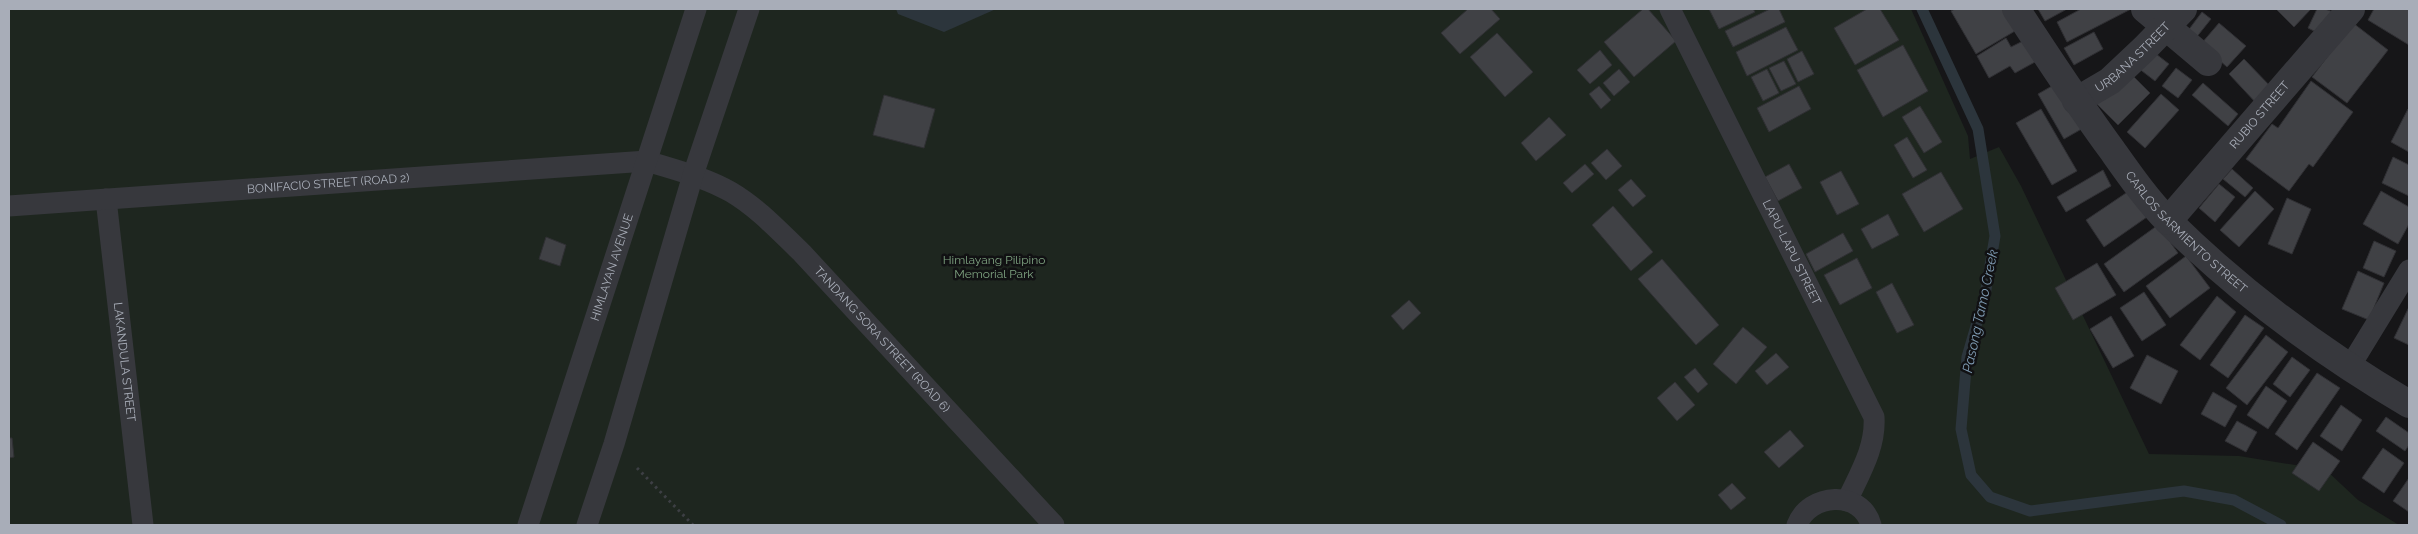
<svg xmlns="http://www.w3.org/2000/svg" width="2418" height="534" viewBox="0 0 2418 534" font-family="Raleway,sans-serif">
	<rect width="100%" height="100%" fill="#161618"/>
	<!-- green -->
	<path fill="#1e261f" d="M 9,9 L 1911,9 L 1968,136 L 1970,159 L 1999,147 L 2021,186 L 2149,454 L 2239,456 L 2326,470 L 2358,500 L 2399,525 L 9,525 Z"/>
	<!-- water -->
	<path fill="#2c353c" d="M 896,9 L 996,9 L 944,32 L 898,14 Z"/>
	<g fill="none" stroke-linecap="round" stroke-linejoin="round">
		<!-- stream -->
		<path stroke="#2c353c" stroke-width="11" d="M 1922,9 L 1978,129 L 1995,236 L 1985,295 L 1967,357 L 1961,429 L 1971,475 L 1990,497 L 2030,511 L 2184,491 L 2234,500 L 2281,525"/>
	</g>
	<!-- building -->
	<path fill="#404145" stroke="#303034" d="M 1468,9 L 1491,9 L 1500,19 L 1460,54 L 1441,33 Z
		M 1643,9 L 1648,9 L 1676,41 L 1634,77 L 1604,42 Z
		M 1709,9 L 1753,9 L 1755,12 L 1719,29 Z
		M 1770,9 L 1779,9 L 1785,22 L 1733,47 L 1725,31 Z
		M 1867,9 L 1880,9 L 1899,40 L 1855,65 L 1834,28 Z
		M 1955,9 L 2002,9 L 2015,31 L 1976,54 L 1951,11 Z
		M 2038,9 L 2067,9 L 2045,21 Z
		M 2081,9 L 2131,9 L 2067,42 L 2057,22 Z
		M 2276,9 L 2311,9 L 2294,27 Z
		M 2317,9 L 2325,9 L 2333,12 L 2322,35 L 2308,28 Z
		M 2374,9 L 2409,9 L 2409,45 L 2368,20 Z
		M 2202,12 L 2211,19 L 2195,39 L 2187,32 Z
		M 2219,23 L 2246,46 L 2227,67 L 2201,44 Z
		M 2353,23 L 2388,50 L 2347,103 L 2312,77 Z
		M 1786,27 L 1798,50 L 1747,76 L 1736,52 Z
		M 2094,32 L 2103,49 L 2074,65 L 2064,48 Z
		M 1497,33 L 1533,72 L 1505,97 L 1470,57 Z
		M 2006,38 L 2011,47 L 2023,41 L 2035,62 L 2015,73 L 2010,66 L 1989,78 L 1977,56 Z
		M 1903,45 L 1928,91 L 1883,117 L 1857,70 Z
		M 2147,47 L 2169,64 L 2155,81 L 2133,64 Z
		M 1600,50 L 1612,65 L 1590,84 L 1577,70 Z
		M 1802,51 L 1814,74 L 1798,82 L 1787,59 Z
		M 2244,59 L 2273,89 L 2257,104 L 2229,74 Z
		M 1784,61 L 1796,84 L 1781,91 L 1769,68 Z
		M 2176,68 L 2192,80 L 2178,98 L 2162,86 Z
		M 1619,69 L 1630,82 L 1614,96 L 1603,83 Z
		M 1767,69 L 1779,93 L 1763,101 L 1751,77 Z
		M 2128,71 L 2150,93 L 2118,125 L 2097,104 Z
		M 2311,81 L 2353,112 L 2313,167 L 2309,164 L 2289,191 L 2246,159 L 2272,124 L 2278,128 Z
		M 2059,82 L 2085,127 L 2064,139 L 2038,94 Z
		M 2203,83 L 2238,114 L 2228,126 L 2192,95 Z
		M 1599,86 L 1611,100 L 1601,109 L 1589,94 Z
		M 1799,86 L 1811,109 L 1769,132 L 1757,108 Z
		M 2161,94 L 2179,110 L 2145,148 L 2127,132 Z
		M 884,95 L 935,109 L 924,148 L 873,135 Z
		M 1920,106 L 1942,142 L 1924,153 L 1902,117 Z
		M 2041,109 L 2077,171 L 2052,185 L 2016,123 Z
		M 2408,109 L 2409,110 L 2409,152 L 2391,142 Z
		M 1549,117 L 1566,135 L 1536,161 L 1521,143 Z
		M 1907,137 L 1927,170 L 1913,178 L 1894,145 Z
		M 1607,149 L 1622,166 L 1606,180 L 1591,163 Z
		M 2393,157 L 2409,165 L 2409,196 L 2382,183 Z
		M 1585,164 L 1594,174 L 1572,193 L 1563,183 Z
		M 1789,164 L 1802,188 L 1778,201 L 1765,177 Z
		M 2232,169 L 2253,188 L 2245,197 L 2223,179 Z
		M 2103,170 L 2111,186 L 2066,212 L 2057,197 Z
		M 1841,171 L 1859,204 L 1837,215 L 1820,182 Z
		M 1941,172 L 1963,209 L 1924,232 L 1902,194 Z
		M 1631,179 L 1646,196 L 1633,207 L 1618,190 Z
		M 2219,184 L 2235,197 L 2215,222 L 2199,208 Z
		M 2129,191 L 2147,217 L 2104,247 L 2086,220 Z
		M 2255,191 L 2274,209 L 2239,247 L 2220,230 Z
		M 2381,191 L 2409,207 L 2409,224 L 2398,244 L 2363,224 Z
		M 2287,198 L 2311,209 L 2292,254 L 2268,244 Z
		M 1613,206 L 1653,252 L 1631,271 L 1592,225 Z
		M 1888,214 L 1899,235 L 1872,249 L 1861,229 Z
		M 2158,225 L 2178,253 L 2124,292 L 2104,264 Z
		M 1843,233 L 1853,251 L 1815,272 L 1806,254 Z
		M 546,237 L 566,245 L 560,266 L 539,259 Z
		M 2374,241 L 2396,251 L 2384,277 L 2363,268 Z
		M 2186,256 L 2210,288 L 2170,318 L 2146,286 Z
		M 1857,258 L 1872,288 L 1840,305 L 1824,275 Z
		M 1662,259 L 1719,325 L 1696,345 L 1638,279 Z
		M 2097,263 L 2116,295 L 2073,320 L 2055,288 Z
		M 2358,271 L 2384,283 L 2369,320 L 2342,309 Z
		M 1892,283 L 1914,325 L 1897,333 L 1876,292 Z
		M 2144,292 L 2166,325 L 2142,341 L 2120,308 Z
		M 2217,296 L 2236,312 L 2200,360 L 2180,345 Z
		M 1409,300 L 1421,313 L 1403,330 L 1391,316 Z
		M 2409,307 L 2409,345 L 2394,338 Z
		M 2245,315 L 2264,328 L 2228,378 L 2210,365 Z
		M 2111,316 L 2134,356 L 2113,368 L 2090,329 Z
		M 1743,327 L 1767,347 L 1736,384 L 1713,364 Z
		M 2266,335 L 2288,352 L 2247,405 L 2226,388 Z
		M 1776,353 L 1789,367 L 1767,385 L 1755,371 Z
		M 2147,355 L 2178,371 L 2161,404 L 2130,388 Z
		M 2292,357 L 2310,370 L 2290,397 L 2273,384 Z
		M 1695,368 L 1708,384 L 1698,393 L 1684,377 Z
		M 2317,373 L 2340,388 L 2297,450 L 2275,434 Z
		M 1675,382 L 1695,405 L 1677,421 L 1657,398 Z
		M 2266,386 L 2287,401 L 2268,429 L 2247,415 Z
		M 2213,392 L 2237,406 L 2225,427 L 2201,414 Z
		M 2341,405 L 2362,420 L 2342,451 L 2320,436 Z
		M 2386,417 L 2409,433 L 2409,445 L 2405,451 L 2376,431 Z
		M 2237,421 L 2257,432 L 2246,452 L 2225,441 Z
		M 1790,430 L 1804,446 L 1779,468 L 1764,452 Z
		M 9,438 L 12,438 L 14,457 L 9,458 Z
		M 2313,442 L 2340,461 L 2319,491 L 2292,473 Z
		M 2383,448 L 2404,463 L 2384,493 L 2362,478 Z
		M 2409,478 L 2409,512 L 2393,501 Z
		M 1732,483 L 1746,498 L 1731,510 L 1718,495 Z"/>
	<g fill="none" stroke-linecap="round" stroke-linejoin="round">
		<!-- path -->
		<path stroke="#3d3f44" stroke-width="3" stroke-dasharray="2.5 4" stroke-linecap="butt" d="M 637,468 L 693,525"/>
		<!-- service -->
		<g stroke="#37383d" stroke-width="21">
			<path id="s1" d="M 1670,9 L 1874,417 C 1876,447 1860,473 1847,501"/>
			<path id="s2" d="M 106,199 L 143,525"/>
			<path id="s3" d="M 9,206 L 647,161 C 675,170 705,177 731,192 C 758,208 779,231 802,253 L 1054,525"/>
			<path d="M 2349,368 L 2409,270"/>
			<path id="s4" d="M 528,525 L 696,9"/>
			<path d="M 587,525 L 614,444 L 693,175 L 749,9"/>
			<path d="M 1797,525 C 1809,493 1861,489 1871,525"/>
		</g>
		<!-- pedestrian -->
		<g stroke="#37383d" stroke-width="28">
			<path d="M 2145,9 L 2208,62"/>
			<path id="s5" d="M 2076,101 L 2110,81 L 2144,49 L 2183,9"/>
		</g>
		<!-- minor -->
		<g stroke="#37383d" stroke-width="28">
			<path id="s6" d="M 2016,9 C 2047,56 2078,104 2112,150 C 2129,174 2147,200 2168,221 C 2240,292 2322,353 2409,404"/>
			<path id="s7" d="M 2168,221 L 2351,9"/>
		</g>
	</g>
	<g text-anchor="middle" stroke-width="5" stroke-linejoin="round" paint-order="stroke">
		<!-- street labels -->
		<g font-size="12" fill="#a8adb8" stroke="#111113">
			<text dy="4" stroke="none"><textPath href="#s5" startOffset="72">URBANA STREET</textPath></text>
			<text dy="4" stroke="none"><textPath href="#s7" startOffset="140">RUBIO STREET</textPath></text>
			<text dy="4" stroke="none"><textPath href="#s3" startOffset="320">BONIFACIO STREET (ROAD 2)</textPath></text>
			<text dy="4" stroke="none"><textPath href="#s6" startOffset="282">CARLOS SARMIENTO STREET</textPath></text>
			<text dy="4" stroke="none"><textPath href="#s1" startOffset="272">LAPU-LAPU STREET</textPath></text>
			<text dy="4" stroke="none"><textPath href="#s4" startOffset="271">HIMLAYAN AVENUE</textPath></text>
			<text dy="4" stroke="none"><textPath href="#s3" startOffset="941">TANDANG SORA STREET (ROAD 6)</textPath></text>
			<text dy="4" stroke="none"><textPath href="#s2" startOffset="164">LAKANDULA STREET</textPath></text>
		</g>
		<!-- park labels -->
		<g font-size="12" fill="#7fa381" stroke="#111113">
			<text x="994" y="264">Himlayang Pilipino<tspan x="994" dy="14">Memorial Park</tspan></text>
		</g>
		<!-- water labels -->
		<g font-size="14" font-style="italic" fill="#7f9bb3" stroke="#111113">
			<text transform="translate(1980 311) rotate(-78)" y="5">Pasong Tamo Creek</text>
		</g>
	</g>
	<!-- border -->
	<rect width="2418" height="534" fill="none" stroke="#a8adb8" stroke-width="20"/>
</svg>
